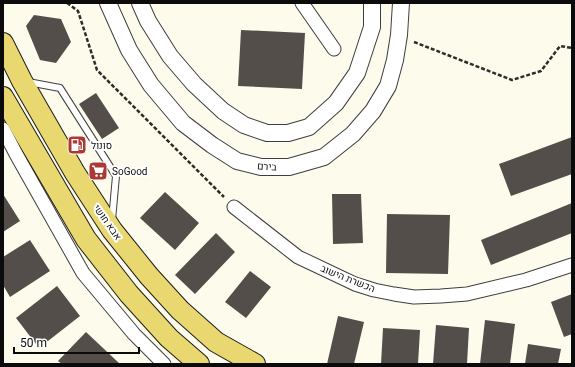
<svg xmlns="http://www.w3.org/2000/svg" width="575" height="367" viewBox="0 0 575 367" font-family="Georgia,Heebo,serif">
	<rect width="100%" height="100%" fill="#fdfbec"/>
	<!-- building -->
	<path fill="#534e49" d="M 34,15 L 61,19 L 71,42 L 56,63 L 40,60 L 26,26 Z
		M 241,30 L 305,33 L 302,89 L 238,86 Z
		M 96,93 L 119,128 L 102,139 L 79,104 Z
		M 572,137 L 572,174 L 511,196 L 499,164 Z
		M 165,192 L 199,223 L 175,250 L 140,218 Z
		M 3,194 L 20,221 L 3,232 Z
		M 332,194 L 361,194 L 363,243 L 333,244 Z
		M 572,203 L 572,233 L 491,265 L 481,240 Z
		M 387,214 L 450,215 L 448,274 L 386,273 Z
		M 216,233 L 235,252 L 195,294 L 175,275 Z
		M 30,240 L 50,271 L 10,297 L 3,285 L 3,257 Z
		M 250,271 L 271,287 L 246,318 L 225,302 Z
		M 57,286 L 80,316 L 39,348 L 16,318 Z
		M 572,294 L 572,334 L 564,337 L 551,302 Z
		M 338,316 L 364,322 L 354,364 L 327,364 Z
		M 485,320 L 515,324 L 510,364 L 480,364 Z
		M 436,325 L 469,328 L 467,364 L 433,364 Z
		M 383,328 L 420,330 L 418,364 L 381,364 Z
		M 86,332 L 120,364 L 62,364 L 58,361 Z
		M 528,344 L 561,349 L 558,364 L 525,364 Z"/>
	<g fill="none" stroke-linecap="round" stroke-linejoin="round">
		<defs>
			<path id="service" d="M 28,82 L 60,88 L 116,176 L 112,220"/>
			<path id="minor" d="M 302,3 L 334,49
				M 3,129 L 16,154 L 83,273 L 134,334 L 164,364
				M 234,207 L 298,257 L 355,284 L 374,290 L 394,294 L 414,297 L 441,296 L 467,294 L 526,280 L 572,265"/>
			<path id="tertiary" d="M 108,3 L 129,50 L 151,85 L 183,123 L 212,145 L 237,161 L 261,167 L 289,167 L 324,157 L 353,134 L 373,111 L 388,86 L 395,60 L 399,35 L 401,3
				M 140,3 L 148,21 L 170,56 L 194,84 L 223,111 L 244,125 L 267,133 L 288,133 L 309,127 L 336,103 L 357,73 L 372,27 L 372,3"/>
			<path id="primary" d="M 3,43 L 22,81 L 75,173 L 112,230 L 149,276 L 180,310 L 216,342 L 255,364
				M 3,97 L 86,239 L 129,294 L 169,338 L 199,364"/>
		</defs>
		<!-- service casing -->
		<use href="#service" stroke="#3e3e3e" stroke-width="8"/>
		<!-- minor casing -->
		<use href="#minor" stroke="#3e3e3e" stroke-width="15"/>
		<!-- tertiary casing -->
		<use href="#tertiary" stroke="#3e3e3e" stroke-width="18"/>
		<!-- primary casing -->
		<use href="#primary" stroke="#1c1c1c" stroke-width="22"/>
		<!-- path -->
		<path stroke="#2d2d2d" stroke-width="2.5" stroke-dasharray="4 2" stroke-linecap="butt" d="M 67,3 L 78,11 L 97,70 L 224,197
			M 414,42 L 512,80 L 541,71 L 560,46 L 572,48"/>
		<!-- service -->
		<use href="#service" stroke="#fff" stroke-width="6"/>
		<!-- minor -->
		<use href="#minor" stroke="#fff" stroke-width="13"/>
		<!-- tertiary -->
		<use href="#tertiary" stroke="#fff" stroke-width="16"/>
		<!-- primary -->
		<use href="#primary" stroke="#e9d770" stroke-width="20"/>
	</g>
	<!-- icons -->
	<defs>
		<symbol id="fuel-square" viewBox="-11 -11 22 22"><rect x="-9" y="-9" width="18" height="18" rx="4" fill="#ab3934" stroke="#fff"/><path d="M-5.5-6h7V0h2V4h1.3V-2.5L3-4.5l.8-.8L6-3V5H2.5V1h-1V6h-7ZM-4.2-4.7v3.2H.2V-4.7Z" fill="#fff"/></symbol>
		<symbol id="supermarket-square" viewBox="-11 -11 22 22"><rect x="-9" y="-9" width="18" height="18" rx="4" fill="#ab3934" stroke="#fff"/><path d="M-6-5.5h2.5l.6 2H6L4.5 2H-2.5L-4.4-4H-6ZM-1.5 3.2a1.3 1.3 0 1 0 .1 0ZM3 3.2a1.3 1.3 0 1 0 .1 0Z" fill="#fff"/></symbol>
	</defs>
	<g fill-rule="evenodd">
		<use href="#fuel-square" x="66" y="134" width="22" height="22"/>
		<use href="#supermarket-square" x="87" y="160" width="22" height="22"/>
	</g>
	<g text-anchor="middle" stroke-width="4" stroke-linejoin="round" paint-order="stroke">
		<!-- poi labels -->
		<g font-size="10" fill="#0b0b0b" stroke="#fff" text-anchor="start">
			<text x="91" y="149">סונול</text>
			<text x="112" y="175">SoGood</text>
		</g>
		<!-- street labels -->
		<g font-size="10" fill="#0b0b0b" stroke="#fff">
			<text transform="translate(267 166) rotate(4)" y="4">בירם</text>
			<text transform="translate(108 222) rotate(55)" y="4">אבא חושי</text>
			<text transform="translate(348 278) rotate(22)" y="4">הכשרת הישוב</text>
		</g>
	</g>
	<!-- border -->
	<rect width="575" height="367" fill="none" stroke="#0b0b0b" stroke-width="8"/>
	<!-- scale -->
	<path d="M14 347v6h125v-6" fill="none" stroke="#0b0b0b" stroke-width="2"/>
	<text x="20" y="347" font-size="12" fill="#0b0b0b" stroke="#ffffff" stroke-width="3" paint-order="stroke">50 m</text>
</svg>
